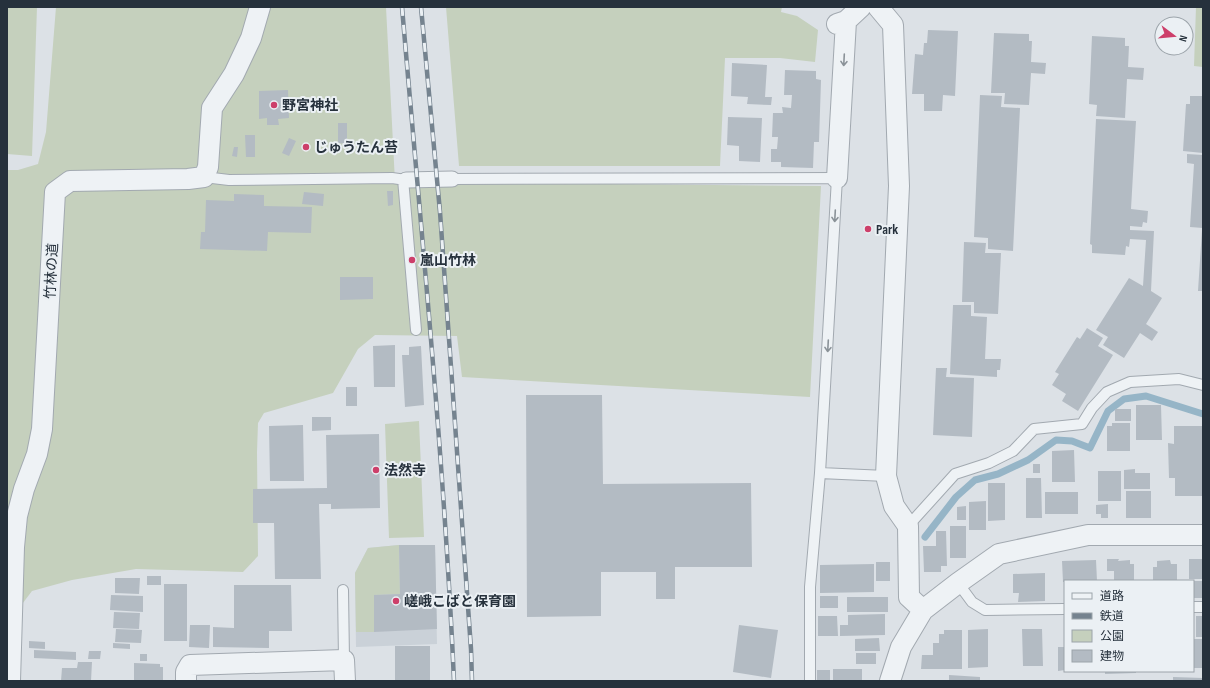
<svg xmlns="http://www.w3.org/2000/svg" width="1210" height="688" viewBox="0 0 1210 688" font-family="'Sofia Sans Condensed','Noto Sans JP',sans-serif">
	<rect width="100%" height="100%" fill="#dce1e6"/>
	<!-- built -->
	<path fill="#cad1d8" d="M 399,545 L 435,545 L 437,644 L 356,647 L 355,573 L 368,548 Z"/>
	<!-- green -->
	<path fill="#c5d0bd" d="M 7,7 L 37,7 L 32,156 L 7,154 Z
		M 56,7 L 386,7 L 395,182 L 821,186 L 810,397 L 462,377 L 457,336 L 375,335 L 358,349 L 333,393 L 264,413 L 258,423 L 257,452 L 258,556 L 243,572 L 136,569 L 72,580 L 32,591 L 7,624 L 7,170 L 18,170 L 38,164 L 46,132 Z
		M 446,7 L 782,7 L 781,12 L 797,16 L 818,30 L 815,62 L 780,58 L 725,58 L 720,166 L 459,166 Z
		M 1196,7 L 1203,7 L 1203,67 L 1194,66 Z
		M 419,421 L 424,537 L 389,538 L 385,424 Z
		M 399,545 L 400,594 L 374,595 L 374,632 L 356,632 L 355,573 L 368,548 Z"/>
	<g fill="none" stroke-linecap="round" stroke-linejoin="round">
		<!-- stream -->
		<path stroke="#96b5c7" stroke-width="7" d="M 925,537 L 956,497 L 975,480 L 998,474 L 1028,460 L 1056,440 L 1072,441 L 1090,448 L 1108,411 L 1124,399 L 1146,396 L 1203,414"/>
	</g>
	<!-- building -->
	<path fill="#b3bbc3" d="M 928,30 L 958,31 L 955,96 L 943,95 L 942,111 L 924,111 L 924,94 L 912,94 L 915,54 L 923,55 L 924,43 L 927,43 Z
		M 994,33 L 1029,34 L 1029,41 L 1032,41 L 1031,62 L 1046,63 L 1045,74 L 1031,73 L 1029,105 L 1004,104 L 1005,93 L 991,93 Z
		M 1092,36 L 1125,38 L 1125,46 L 1129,46 L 1128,67 L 1144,68 L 1143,80 L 1127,79 L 1125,118 L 1096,116 L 1097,105 L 1089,104 Z
		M 732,63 L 767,65 L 765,97 L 772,97 L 771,105 L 747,104 L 748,97 L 731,96 Z
		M 785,70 L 816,71 L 816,79 L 821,80 L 819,142 L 814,142 L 813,168 L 781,167 L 781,162 L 771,162 L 771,149 L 777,149 L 778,137 L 772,137 L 773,113 L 783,113 L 782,107 L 791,108 L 792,95 L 784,95 Z
		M 288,90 L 289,118 L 278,119 L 279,125 L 267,125 L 267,118 L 259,119 L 259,91 Z
		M 980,95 L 1002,96 L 1001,107 L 1020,108 L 1013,251 L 988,249 L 988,238 L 974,237 Z
		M 1190,96 L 1203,96 L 1203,153 L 1183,151 L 1186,104 L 1190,104 Z
		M 302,102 L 313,103 L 312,112 L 301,112 Z
		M 728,117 L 762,118 L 760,162 L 739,161 L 739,146 L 727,145 Z
		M 1096,119 L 1136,121 L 1131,209 L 1148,211 L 1147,223 L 1143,222 L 1142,227 L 1130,226 L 1130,230 L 1154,231 L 1151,291 L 1162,298 L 1146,324 L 1158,332 L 1152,341 L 1140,333 L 1124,358 L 1103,345 L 1108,337 L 1096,330 L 1129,278 L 1143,286 L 1146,240 L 1130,239 L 1129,247 L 1126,246 L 1125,255 L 1092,253 L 1092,245 L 1090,244 Z
		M 338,123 L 347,123 L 347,144 L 338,143 Z
		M 245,135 L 255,135 L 255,157 L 246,157 Z
		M 289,138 L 296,141 L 289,156 L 282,153 Z
		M 234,147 L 238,147 L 237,157 L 232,156 Z
		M 1187,154 L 1203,155 L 1203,228 L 1190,227 L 1194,164 L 1187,163 Z
		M 387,191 L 393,191 L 393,205 L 388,206 Z
		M 304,192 L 324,194 L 323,206 L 302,204 Z
		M 234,194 L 264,195 L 264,206 L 312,207 L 311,233 L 268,232 L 267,251 L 200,249 L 201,232 L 205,232 L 206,200 L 234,201 Z
		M 1202,230 L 1203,230 L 1203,291 L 1198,291 Z
		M 964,242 L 986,243 L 985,253 L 1001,253 L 998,314 L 974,313 L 974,302 L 962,302 Z
		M 340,277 L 373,277 L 373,299 L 340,300 Z
		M 953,305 L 971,305 L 971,316 L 987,317 L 985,359 L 1001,359 L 1000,370 L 997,370 L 997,377 L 950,374 Z
		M 1087,328 L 1103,338 L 1098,346 L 1113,355 L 1078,411 L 1062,401 L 1066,394 L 1052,385 L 1059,374 L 1055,372 L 1077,337 L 1080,339 Z
		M 395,345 L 395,387 L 374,387 L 373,346 Z
		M 421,346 L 424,405 L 405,407 L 402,355 L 409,355 L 409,347 Z
		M 936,368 L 947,368 L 946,377 L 974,378 L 972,437 L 933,435 Z
		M 346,387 L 357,387 L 357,406 L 346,406 Z
		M 526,395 L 602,395 L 603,484 L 751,483 L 752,567 L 675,567 L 675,599 L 656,599 L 656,572 L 601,572 L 601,616 L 527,617 Z
		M 1136,405 L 1161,405 L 1162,440 L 1136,440 Z
		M 1115,409 L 1131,409 L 1131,421 L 1115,421 Z
		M 312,417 L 331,417 L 331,430 L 312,431 Z
		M 1112,423 L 1130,423 L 1130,451 L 1107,451 L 1107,426 L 1112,426 Z
		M 303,425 L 304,481 L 270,481 L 269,426 Z
		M 1174,426 L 1203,426 L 1203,496 L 1175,496 L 1175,478 L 1169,478 L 1168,443 L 1174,444 Z
		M 379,434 L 380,508 L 331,509 L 331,504 L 319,504 L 321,579 L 275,579 L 274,523 L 253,523 L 253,489 L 327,488 L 326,435 Z
		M 1074,450 L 1075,482 L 1052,482 L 1052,451 Z
		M 1033,464 L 1040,464 L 1040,473 L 1033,473 Z
		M 1135,469 L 1135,473 L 1150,473 L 1150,489 L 1124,489 L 1124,470 Z
		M 1098,471 L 1121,471 L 1121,501 L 1098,501 Z
		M 1026,478 L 1041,478 L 1042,518 L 1026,518 Z
		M 988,483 L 1005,483 L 1005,520 L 988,521 Z
		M 1126,491 L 1151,491 L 1151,518 L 1126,518 Z
		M 1045,492 L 1078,492 L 1078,514 L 1045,514 Z
		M 986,501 L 986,530 L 969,530 L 969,502 Z
		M 1108,504 L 1108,518 L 1101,518 L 1101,514 L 1096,514 L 1096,505 Z
		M 966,506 L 966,520 L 957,520 L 957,507 Z
		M 950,526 L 966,526 L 966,558 L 950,558 Z
		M 936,531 L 946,531 L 947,566 L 941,566 L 941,572 L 924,572 L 923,546 L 936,546 Z
		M 399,545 L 435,545 L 437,629 L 374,632 L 374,595 L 400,594 Z
		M 1107,559 L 1119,559 L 1118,561 L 1130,560 L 1130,564 L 1134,564 L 1134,581 L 1114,581 L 1114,571 L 1107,571 Z
		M 1189,559 L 1203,559 L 1203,579 L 1189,579 Z
		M 1096,560 L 1097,581 L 1065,581 L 1065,582 L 1063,582 L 1062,561 Z
		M 1170,560 L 1171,564 L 1177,564 L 1177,580 L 1153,581 L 1153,567 L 1157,567 L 1157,561 Z
		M 876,562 L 890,562 L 890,581 L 876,581 Z
		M 874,564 L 874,592 L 820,593 L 820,565 Z
		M 1045,573 L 1045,601 L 1018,602 L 1019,593 L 1013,593 L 1013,574 Z
		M 147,576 L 161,576 L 161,585 L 147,585 Z
		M 115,578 L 140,578 L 139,594 L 115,593 Z
		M 1193,581 L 1203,581 L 1203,598 L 1193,598 Z
		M 164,584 L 187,584 L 187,641 L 164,641 Z
		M 234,585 L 291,585 L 292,631 L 269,631 L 269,648 L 213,647 L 213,627 L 234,628 Z
		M 111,595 L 143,596 L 143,612 L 110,610 Z
		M 820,596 L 838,596 L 838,608 L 820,608 Z
		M 847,597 L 888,597 L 888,612 L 847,612 Z
		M 114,612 L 140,613 L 139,629 L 113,628 Z
		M 885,614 L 885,635 L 840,636 L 840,625 L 848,625 L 848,615 Z
		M 818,616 L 837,616 L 838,636 L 818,636 Z
		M 1196,616 L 1203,616 L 1203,637 L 1196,637 Z
		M 190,625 L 210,625 L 209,648 L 189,647 Z
		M 739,625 L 778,630 L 771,678 L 733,672 Z
		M 116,629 L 142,630 L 141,643 L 115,642 Z
		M 988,629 L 988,667 L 968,668 L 968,630 Z
		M 1022,629 L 1042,629 L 1043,666 L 1023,666 Z
		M 944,630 L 962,630 L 962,669 L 921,669 L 922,655 L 933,655 L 933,643 L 939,643 L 939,634 L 944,634 Z
		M 879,638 L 880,651 L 855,651 L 855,639 Z
		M 1193,639 L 1203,639 L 1203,668 L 1193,668 Z
		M 29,641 L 45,642 L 45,649 L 29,648 Z
		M 113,643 L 130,644 L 130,649 L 113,648 Z
		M 395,646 L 430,646 L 430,681 L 395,681 Z
		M 1058,647 L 1065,647 L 1065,670 L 1058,671 Z
		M 34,650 L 76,652 L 76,660 L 34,658 Z
		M 89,651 L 101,651 L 100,659 L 88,659 Z
		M 856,653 L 876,653 L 876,664 L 856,664 Z
		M 140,654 L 147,654 L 147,661 L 140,661 Z
		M 78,662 L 92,662 L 91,681 L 61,681 L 62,668 L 77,668 Z
		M 134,663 L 160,664 L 160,667 L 163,667 L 163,681 L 134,681 Z
		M 833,669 L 862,669 L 862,681 L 833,681 Z
		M 817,670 L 830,670 L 830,681 L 817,681 Z
		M 1105,671 L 1136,671 L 1136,673 L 1105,674 Z
		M 949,675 L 980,677 L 980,681 L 949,681 Z
		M 1173,677 L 1203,678 L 1203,681 L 1173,681 Z"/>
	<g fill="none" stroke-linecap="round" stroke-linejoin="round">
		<defs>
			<path id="service" d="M 204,177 L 229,180 L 392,178 L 406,180
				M 403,179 L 416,330
				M 452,179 L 837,178 L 820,473 L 810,587 L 810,681
				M 820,473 L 886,476
				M 908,526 L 955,474 L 989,463 L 1013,451 L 1034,429 L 1082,424 L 1092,408 L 1107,392 L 1130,382 L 1179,379 L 1203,385
				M 958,583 L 972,602 L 985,610 L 1065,609
				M 343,590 L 344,660
				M 1193,607 L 1203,607"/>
			<path id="pedestrian" d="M 406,180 L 452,179"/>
			<path id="minor" d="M 878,7 L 893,25 L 899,186 L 886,476 L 894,506 L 908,526 L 909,597 L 923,610
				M 837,24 L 846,21 L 861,7
				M 837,178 L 846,21
				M 10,681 L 14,547 L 17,516 L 24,489 L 37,454 L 42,429 L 55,192 L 70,181 L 188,179 L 204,177 L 208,167 L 212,108 L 234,74 L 251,38 L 260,7
				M 186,681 L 186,672 L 190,665 L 344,660 L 345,681
				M 890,681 L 901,647 L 923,610 L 958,583 L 999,554 L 1088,535 L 1203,535"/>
		</defs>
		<!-- service casing -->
		<use href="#service" stroke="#a2a9b0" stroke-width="12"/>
		<!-- pedestrian casing -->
		<use href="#pedestrian" stroke="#a2a9b0" stroke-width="17"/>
		<!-- minor casing -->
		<use href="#minor" stroke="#a2a9b0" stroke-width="22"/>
		<!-- service -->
		<use href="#service" stroke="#eef2f5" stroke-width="10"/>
		<!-- pedestrian -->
		<use href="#pedestrian" stroke="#eef2f5" stroke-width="15"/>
		<!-- minor -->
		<use href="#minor" stroke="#eef2f5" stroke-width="20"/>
		<defs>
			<path id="rail" d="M 402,7 C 421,231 444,456 454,681
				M 421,7 L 440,212 L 471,649 L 472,681"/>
		</defs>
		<!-- rail casing -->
		<use href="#rail" stroke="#75838f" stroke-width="4.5"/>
		<!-- rail -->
		<use href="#rail" stroke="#ebf0f4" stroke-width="3" stroke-dasharray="9" stroke-linecap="butt"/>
	</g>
	<!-- one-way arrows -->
	<defs><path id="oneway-shaft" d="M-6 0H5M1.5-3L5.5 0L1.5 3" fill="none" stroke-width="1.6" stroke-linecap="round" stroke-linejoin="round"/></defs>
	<g stroke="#8a9298">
		<use href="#oneway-shaft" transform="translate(844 60) rotate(93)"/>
		<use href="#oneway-shaft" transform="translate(835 216) rotate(93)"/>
		<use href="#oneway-shaft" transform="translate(828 346) rotate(93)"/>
	</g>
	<!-- markers -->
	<g fill="#cd3f6a" stroke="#ebf0f4" stroke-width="1.5">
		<circle cx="274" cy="105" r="4"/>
		<circle cx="306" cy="147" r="4"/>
		<circle cx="868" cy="229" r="4"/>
		<circle cx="412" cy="260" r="4"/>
		<circle cx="376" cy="470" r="4"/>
		<circle cx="396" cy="601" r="4"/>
	</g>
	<g text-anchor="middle" stroke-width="4" stroke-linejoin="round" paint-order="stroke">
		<!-- poi labels -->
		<g font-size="14" font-weight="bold" fill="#26313c" stroke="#ebf0f4" text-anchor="start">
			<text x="282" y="110">野宮神社</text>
			<text x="314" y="152">じゅうたん苔</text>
			<text x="876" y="234">Park</text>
			<text x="420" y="265">嵐山竹林</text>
			<text x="384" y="475">法然寺</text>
			<text x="404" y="606">嵯峨こばと保育園</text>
		</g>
		<!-- street labels -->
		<g font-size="14" fill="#26313c" stroke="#ebf0f4">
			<text transform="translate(51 271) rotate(-87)" y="5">竹林の道</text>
		</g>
	</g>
	<!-- border -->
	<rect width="1210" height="688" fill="none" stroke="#26313c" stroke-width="16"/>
	<!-- legend -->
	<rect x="1064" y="580" width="130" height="92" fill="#ebf0f4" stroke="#9ca4aa"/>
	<rect x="1072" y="593" width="20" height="6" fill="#eef2f5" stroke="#9ca4aa"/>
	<text x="1100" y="600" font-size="12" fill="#26313c">道路</text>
	<rect x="1072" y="613" width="20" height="6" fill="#75838f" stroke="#9ca4aa"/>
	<text x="1100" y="620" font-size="12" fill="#26313c">鉄道</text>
	<rect x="1072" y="630" width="20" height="12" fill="#c5d0bd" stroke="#9ca4aa"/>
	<text x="1100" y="640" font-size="12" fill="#26313c">公園</text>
	<rect x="1072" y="650" width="20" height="12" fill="#b3bbc3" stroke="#9ca4aa"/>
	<text x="1100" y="660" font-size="12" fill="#26313c">建物</text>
	<!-- north arrow -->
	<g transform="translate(1174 36) rotate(106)"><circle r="19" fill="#ebf0f4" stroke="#9ca4aa"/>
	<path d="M0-3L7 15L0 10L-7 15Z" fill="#cd3f6a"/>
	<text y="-6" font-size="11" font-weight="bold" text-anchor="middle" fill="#26313c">N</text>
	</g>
</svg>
